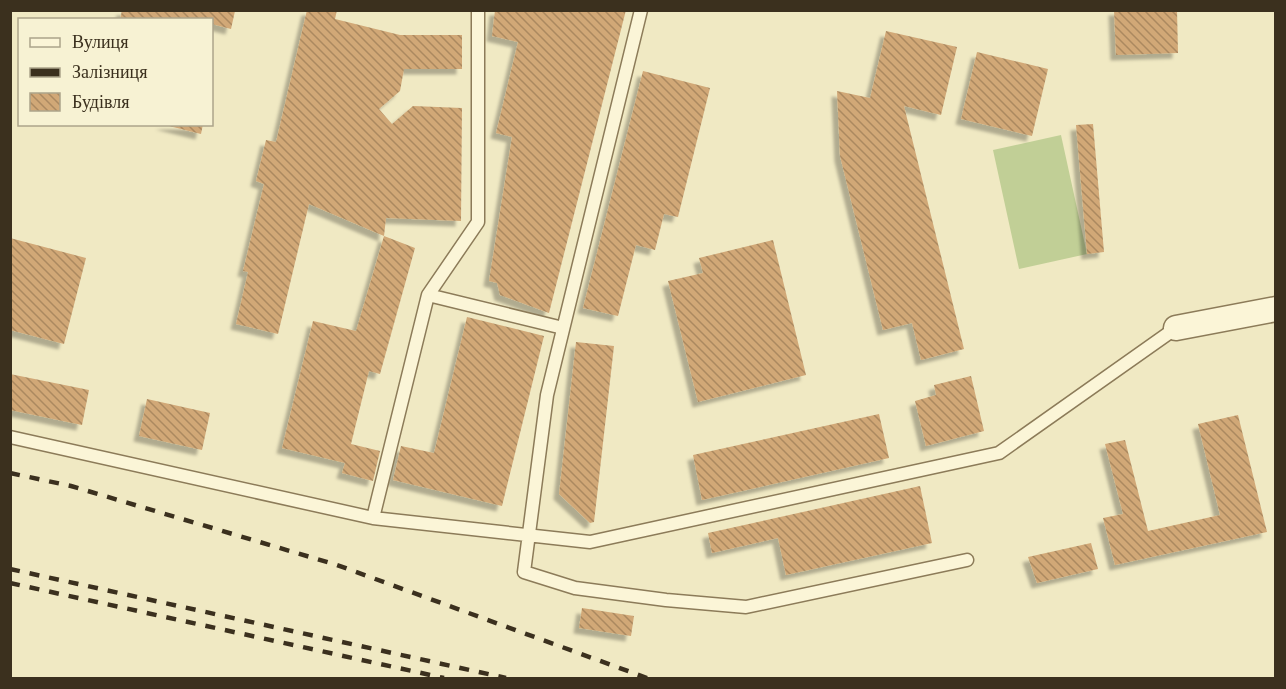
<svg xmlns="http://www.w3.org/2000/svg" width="1286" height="689" viewBox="0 0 1286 689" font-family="'Times New Roman',serif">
	<defs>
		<pattern id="building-back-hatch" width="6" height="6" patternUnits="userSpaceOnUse" patternTransform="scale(1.5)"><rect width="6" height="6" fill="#d1a877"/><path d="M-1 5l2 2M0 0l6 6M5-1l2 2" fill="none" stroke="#ab8961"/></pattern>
		<filter id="shadow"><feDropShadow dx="-5.5" dy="5.5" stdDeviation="1.5" flood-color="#0004"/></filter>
	</defs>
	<rect width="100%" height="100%" fill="#f0e9c3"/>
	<!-- pitch -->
	<path fill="#c1cf96" d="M 1061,135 L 1087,254 L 1019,269 L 993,150 Z"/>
	<!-- building -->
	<path fill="url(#building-back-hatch)" filter="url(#shadow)" d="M 122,10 L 234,10 L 235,11 L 231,29 L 212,24 L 212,20 L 120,20 Z
		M 307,10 L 337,10 L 335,19 L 400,35 L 462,35 L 462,69 L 404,69 L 400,91 L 379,109 L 392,124 L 413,106 L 462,108 L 461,221 L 386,218 L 384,236 L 415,248 L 380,374 L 369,371 L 351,444 L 380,451 L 373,481 L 342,473 L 345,463 L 282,448 L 313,321 L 356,331 L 384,236 L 309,204 L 278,334 L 236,324 L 248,272 L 243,271 L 264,184 L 256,181 L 266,140 L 276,142 Z
		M 495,10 L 626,10 L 549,313 L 500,295 L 497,283 L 489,281 L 512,137 L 496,133 L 518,42 L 492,36 Z
		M 1114,10 L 1177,10 L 1178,53 L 1116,55 Z
		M 886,31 L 957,47 L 941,115 L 904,106 L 964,349 L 921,360 L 912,323 L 883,330 L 840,156 L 837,91 L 870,98 Z
		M 977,52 L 1048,69 L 1032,136 L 961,119 Z
		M 643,71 L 710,88 L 678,217 L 664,214 L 655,250 L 636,245 L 618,316 L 583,308 Z
		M 161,124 L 203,124 L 201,134 Z
		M 1093,124 L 1104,252 L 1087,254 L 1076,125 Z
		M 10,238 L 86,258 L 64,344 L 10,330 Z
		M 773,240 L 806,375 L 698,402 L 668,281 L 703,273 L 699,258 Z
		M 467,317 L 544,336 L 502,506 L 393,480 L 401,446 L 434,453 Z
		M 576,342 L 614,346 L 594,522 L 590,523 L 559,494 Z
		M 10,374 L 89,390 L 82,425 L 10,410 Z
		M 971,376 L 984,431 L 926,446 L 915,401 L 936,395 L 934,385 Z
		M 147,399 L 210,413 L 202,450 L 139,436 Z
		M 879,414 L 889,458 L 702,500 L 693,455 Z
		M 1238,415 L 1267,532 L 1115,565 L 1103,518 L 1123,514 L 1105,444 L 1125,440 L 1148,531 L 1220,515 L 1198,424 Z
		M 920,486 L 932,543 L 786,575 L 778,538 L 712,553 L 708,533 Z
		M 1091,543 L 1098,569 L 1037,583 L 1028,557 Z
		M 582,608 L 634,616 L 631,636 L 579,628 Z"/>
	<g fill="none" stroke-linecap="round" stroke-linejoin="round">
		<defs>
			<path id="service" d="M 641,10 L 547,395 L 524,572 L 575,588 L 666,600 L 746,607 L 967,560
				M 428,295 L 563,328
				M 10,437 L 373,518 L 590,542 L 999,453 L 1176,328
				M 373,518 L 428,295 L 478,222 L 478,10"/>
			<path id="minor" d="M 1176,328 L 1276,309"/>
		</defs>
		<!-- service casing -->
		<use href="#service" stroke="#8c7b59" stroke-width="15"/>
		<!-- minor casing -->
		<use href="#minor" stroke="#8c7b59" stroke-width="27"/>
		<!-- service -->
		<use href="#service" stroke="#fbf5d7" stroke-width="12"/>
		<!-- minor -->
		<use href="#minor" stroke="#fbf5d7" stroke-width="24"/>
		<!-- rail -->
		<path stroke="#3b301e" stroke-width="4.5" stroke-dasharray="10 10" stroke-linecap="butt" d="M 10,473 L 71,486 L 337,565 L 647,678
			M 10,569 L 506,678
			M 10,583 L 444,678"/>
	</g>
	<!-- border -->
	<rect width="1286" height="689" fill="none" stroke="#3b301e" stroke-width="24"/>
	<!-- legend -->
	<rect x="18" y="18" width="195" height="108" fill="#f7f2d3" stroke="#aca48b" stroke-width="1.5"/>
	<rect x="30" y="38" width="30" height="9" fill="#fbf5d7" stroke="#aca48b" stroke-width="1.5"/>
	<text x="72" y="48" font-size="18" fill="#3b301e">Вулиця</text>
	<rect x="30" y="68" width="30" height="9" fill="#3b301e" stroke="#aca48b" stroke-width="1.5"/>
	<text x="72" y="78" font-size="18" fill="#3b301e">Залізниця</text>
	<rect x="30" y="93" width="30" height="18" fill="url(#building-back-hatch)" stroke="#aca48b" stroke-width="1.5"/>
	<text x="72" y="108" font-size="18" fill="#3b301e">Будівля</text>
</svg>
